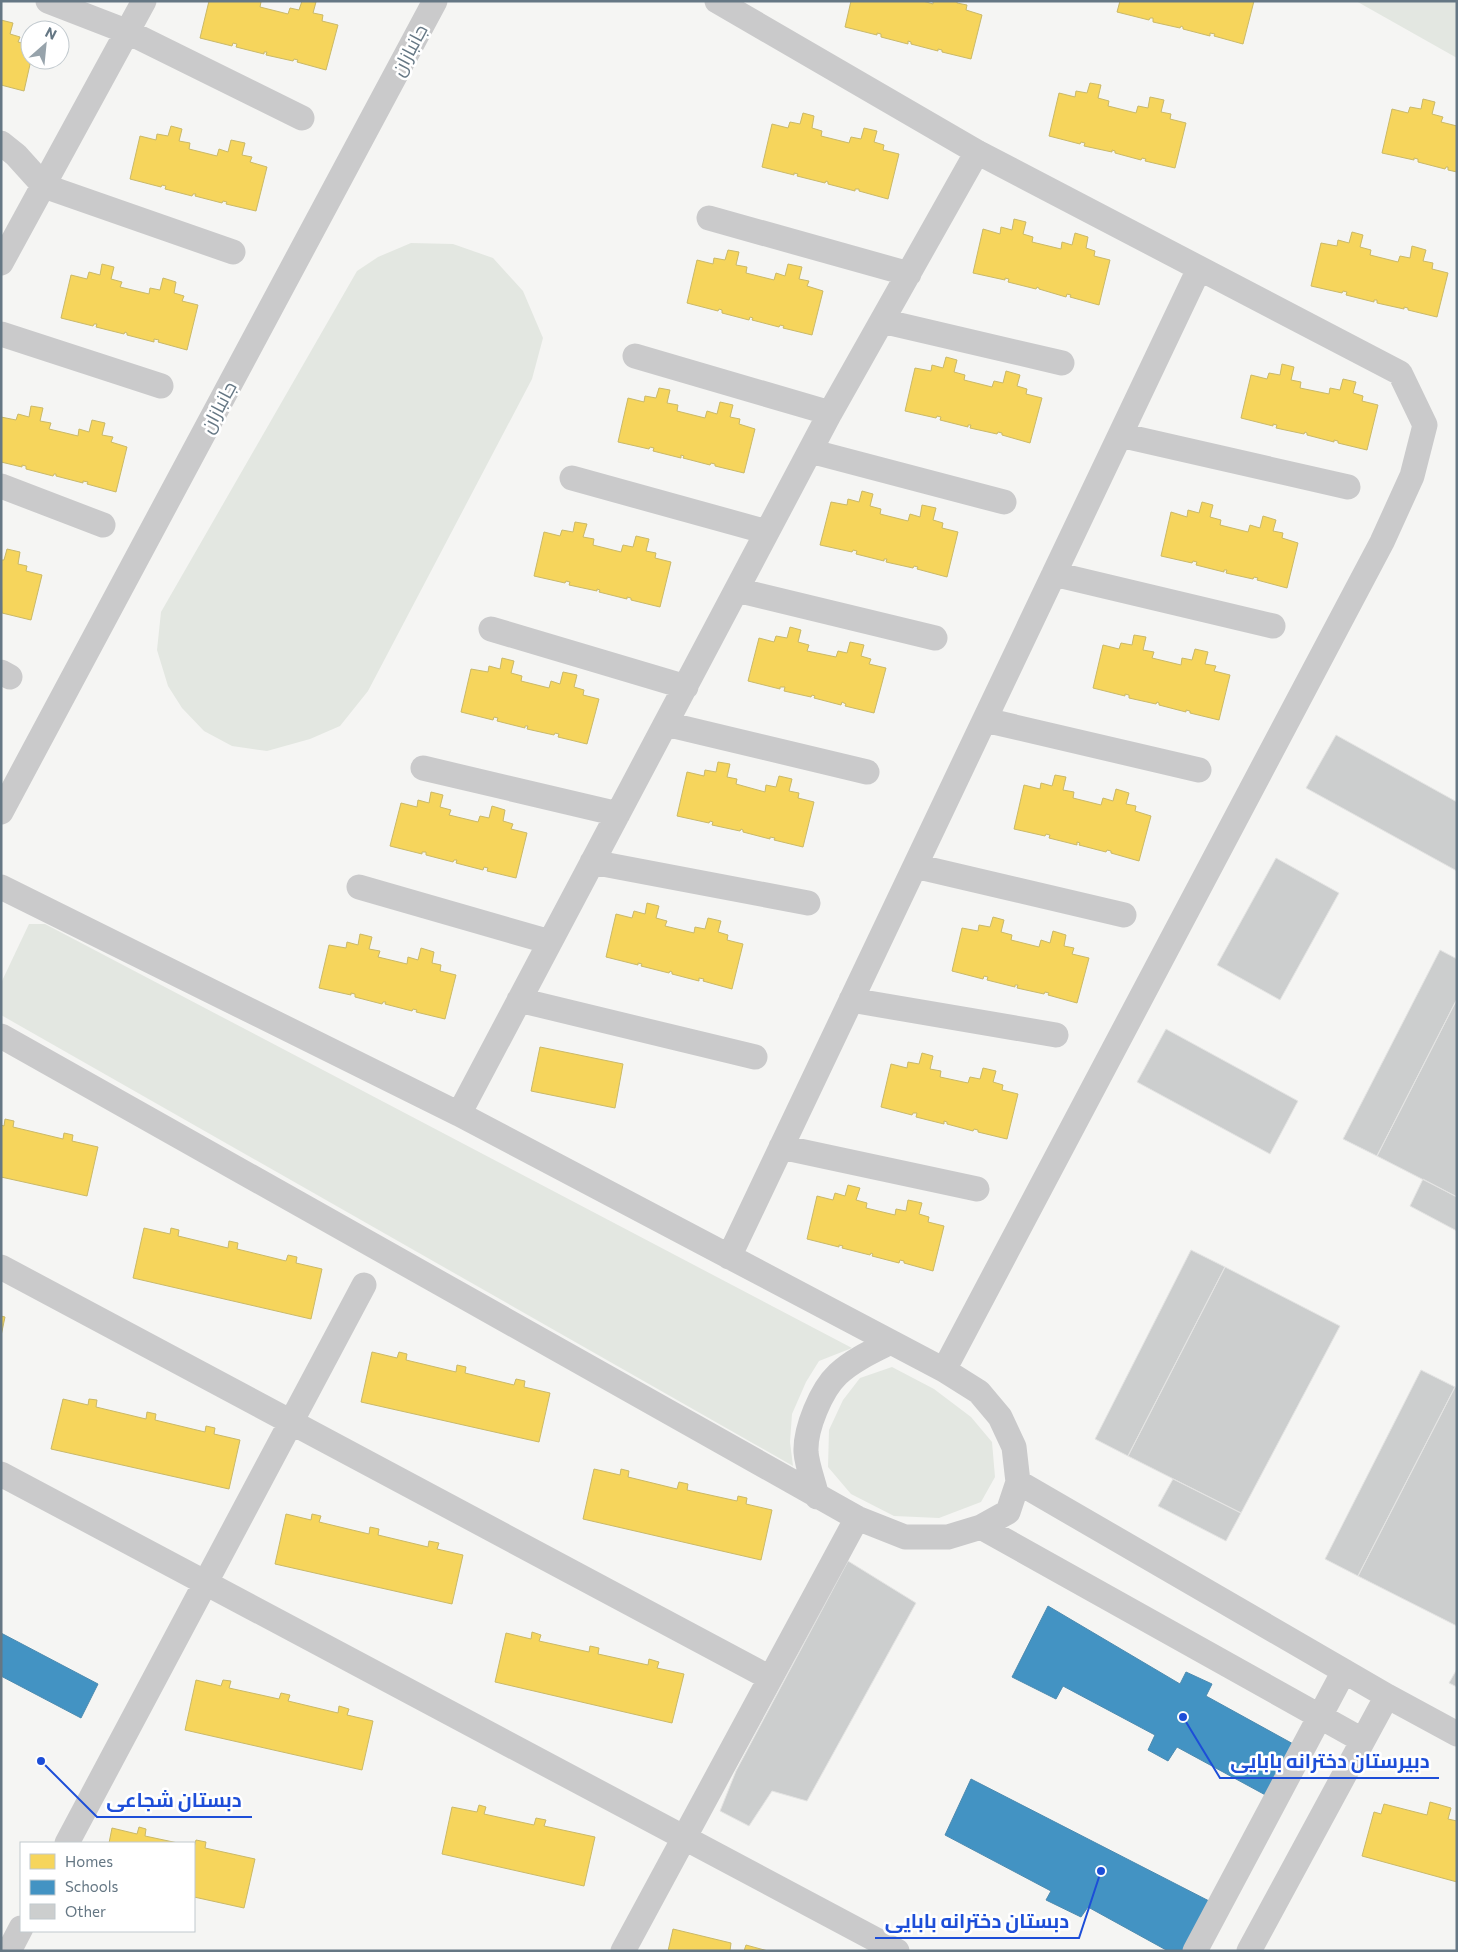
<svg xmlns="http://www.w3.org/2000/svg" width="1458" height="1952" viewBox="0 0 1458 1952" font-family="Commissioner,Cairo,sans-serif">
	<rect width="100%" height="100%" fill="#f5f5f3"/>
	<!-- green -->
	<path fill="#e3e7e1" d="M 1356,1 L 1457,1 L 1457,58 Z
		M 411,243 L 453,244 L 493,258 L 523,291 L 543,338 L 532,379 L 368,691 L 340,726 L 310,739 L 267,751 L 232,746 L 204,731 L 182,708 L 168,686 L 157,650 L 161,612 L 357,271 L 378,257 Z
		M 29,924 L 45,924 L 852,1348 L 819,1361 L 806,1382 L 792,1414 L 790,1442 L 793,1466 L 1,1015 L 1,983 Z
		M 892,1367 L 934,1389 L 971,1417 L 992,1442 L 995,1477 L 981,1502 L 939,1518 L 894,1516 L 851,1494 L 828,1467 L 829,1430 L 843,1400 L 860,1378 Z"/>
	<!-- homes -->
	<path fill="#f6d55c" stroke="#cab968" d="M 209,1 L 259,1 L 261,2 L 260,7 L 288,14 L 290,8 L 299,10 L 302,1 L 316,2 L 313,13 L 323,15 L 322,21 L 338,25 L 326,70 L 297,62 L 298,60 L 294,59 L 293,61 L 266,55 L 267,52 L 264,52 L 264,54 L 236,47 L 237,44 L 233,43 L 232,46 L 200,38 Z
		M 851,1 L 923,1 L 933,4 L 933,1 L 957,1 L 957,3 L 967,5 L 966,10 L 982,15 L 971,59 L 942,52 L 942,50 L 938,49 L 938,51 L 911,44 L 911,42 L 908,41 L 908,44 L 881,37 L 881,34 L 877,33 L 877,35 L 845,27 Z
		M 1120,1 L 1254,1 L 1243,44 L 1214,36 L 1215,34 L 1210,33 L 1210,36 L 1183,29 L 1183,27 L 1181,26 L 1180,28 L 1153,22 L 1153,18 L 1150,18 L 1149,20 L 1117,12 Z
		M 1,20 L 13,23 L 10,34 L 20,37 L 18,42 L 30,45 L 31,60 L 24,91 L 1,85 Z
		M 1090,83 L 1101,85 L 1098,98 L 1109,101 L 1108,106 L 1136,113 L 1138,106 L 1148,108 L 1150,97 L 1164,100 L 1161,112 L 1171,114 L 1170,119 L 1186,123 L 1175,168 L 1145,161 L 1146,159 L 1142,158 L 1141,160 L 1115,153 L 1115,151 L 1112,150 L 1112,152 L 1084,146 L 1085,143 L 1081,142 L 1080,144 L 1049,136 L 1059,93 L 1075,97 L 1076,91 L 1087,93 Z
		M 1423,99 L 1435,102 L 1432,114 L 1443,117 L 1441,122 L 1457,126 L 1457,172 L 1448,170 L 1448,167 L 1446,167 L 1445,169 L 1418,162 L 1418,159 L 1414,158 L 1414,160 L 1382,153 L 1392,109 L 1408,113 L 1410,107 L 1421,109 Z
		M 803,113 L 814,116 L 812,128 L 822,131 L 821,136 L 849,143 L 851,137 L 861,139 L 864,128 L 877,131 L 874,142 L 884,145 L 883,150 L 899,154 L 888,199 L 859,191 L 859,189 L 855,189 L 855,191 L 828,184 L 828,182 L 826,181 L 825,183 L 797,176 L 798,174 L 794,173 L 794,175 L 762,167 L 772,124 L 788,128 L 790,122 L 800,124 Z
		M 171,126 L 182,129 L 179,141 L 190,143 L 189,149 L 217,156 L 219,149 L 228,152 L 231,140 L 245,143 L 242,155 L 252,157 L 250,162 L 267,167 L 256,211 L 226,204 L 227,202 L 223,201 L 222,203 L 195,196 L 196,194 L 193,194 L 192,196 L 165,189 L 166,186 L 162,185 L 161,187 L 130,179 L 140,136 L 156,140 L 157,134 L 168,136 Z
		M 1014,219 L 1026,222 L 1023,234 L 1033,237 L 1032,242 L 1061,249 L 1062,242 L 1072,245 L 1075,233 L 1088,237 L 1086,248 L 1095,251 L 1094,256 L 1110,260 L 1099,305 L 1070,297 L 1071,295 L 1067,294 L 1066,297 L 1039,289 L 1039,288 L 1037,287 L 1036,289 L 1008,282 L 1009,279 L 1005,278 L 1005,280 L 973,273 L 983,229 L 1000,234 L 1001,227 L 1012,230 Z
		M 1352,232 L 1363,235 L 1360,247 L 1371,250 L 1370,255 L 1398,262 L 1400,256 L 1410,258 L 1412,246 L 1426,250 L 1423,261 L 1433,263 L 1432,269 L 1448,273 L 1437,317 L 1408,310 L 1408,308 L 1404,307 L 1404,309 L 1377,303 L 1377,300 L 1374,300 L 1374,302 L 1346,295 L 1347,292 L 1343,291 L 1342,293 L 1311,286 L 1321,243 L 1337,246 L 1338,240 L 1349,243 Z
		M 728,250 L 739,252 L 736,265 L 747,267 L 746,273 L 774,280 L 776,273 L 785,276 L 788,264 L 802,267 L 799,279 L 809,281 L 807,286 L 823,291 L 812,335 L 783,328 L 784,326 L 780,325 L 779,327 L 752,320 L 753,318 L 750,317 L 749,320 L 722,313 L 722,310 L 719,309 L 718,311 L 687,303 L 697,260 L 713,264 L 714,258 L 725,260 Z
		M 102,264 L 114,267 L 111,279 L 122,282 L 120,287 L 149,294 L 150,288 L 160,290 L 163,278 L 176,282 L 174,293 L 184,296 L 182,301 L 198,305 L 187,350 L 158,342 L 159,340 L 154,339 L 154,342 L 127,335 L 127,333 L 125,332 L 124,334 L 96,327 L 97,324 L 94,324 L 93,326 L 61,318 L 71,275 L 87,279 L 89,272 L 100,275 Z
		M 946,357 L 957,360 L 954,372 L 965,375 L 964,380 L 992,387 L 994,381 L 1003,383 L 1006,371 L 1020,375 L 1017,386 L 1027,389 L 1026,394 L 1042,398 L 1030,443 L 1002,435 L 1002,433 L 998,432 L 997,434 L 970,428 L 971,425 L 968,425 L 968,427 L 940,420 L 941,417 L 937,416 L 936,418 L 905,411 L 915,368 L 931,371 L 932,365 L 943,368 Z
		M 1282,364 L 1294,367 L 1291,380 L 1301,382 L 1300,388 L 1329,394 L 1330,388 L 1340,390 L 1343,379 L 1356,382 L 1353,393 L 1363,396 L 1362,401 L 1378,405 L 1367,450 L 1338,443 L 1338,441 L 1334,440 L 1334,442 L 1307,435 L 1307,433 L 1305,432 L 1304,434 L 1276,428 L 1277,425 L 1273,424 L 1273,426 L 1241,418 L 1251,375 L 1267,379 L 1269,373 L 1280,375 Z
		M 659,388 L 670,390 L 667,403 L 678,405 L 677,411 L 705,418 L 707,411 L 717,414 L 720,402 L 733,405 L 730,417 L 740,419 L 739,424 L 755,429 L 744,473 L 715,466 L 715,464 L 711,463 L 710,465 L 683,458 L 684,456 L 681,455 L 681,458 L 653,451 L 654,448 L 650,447 L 649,449 L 618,442 L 628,398 L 644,402 L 645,396 L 656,398 Z
		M 31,406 L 43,408 L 40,421 L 51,423 L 49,429 L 78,436 L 79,429 L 89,432 L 92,420 L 105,423 L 102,435 L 113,437 L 111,442 L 127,447 L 116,492 L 87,484 L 88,482 L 83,481 L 83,483 L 56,476 L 56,474 L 54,474 L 53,476 L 26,469 L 26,466 L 22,465 L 22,467 L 1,462 L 1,417 L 16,420 L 18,414 L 29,417 Z
		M 862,491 L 873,494 L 870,506 L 881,509 L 880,514 L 908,521 L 910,514 L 920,517 L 922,505 L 936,508 L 933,520 L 943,523 L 942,528 L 958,532 L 947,577 L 917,569 L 918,567 L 914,566 L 913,568 L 886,562 L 887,559 L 884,559 L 884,561 L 856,554 L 857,551 L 853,550 L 852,552 L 820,545 L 831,502 L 847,505 L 848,499 L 859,502 Z
		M 1202,502 L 1213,505 L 1210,517 L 1221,520 L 1220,525 L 1248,532 L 1250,525 L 1260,528 L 1263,516 L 1276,520 L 1273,531 L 1283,533 L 1282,538 L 1298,543 L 1287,588 L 1257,580 L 1258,578 L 1254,577 L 1253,579 L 1226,573 L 1227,570 L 1224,570 L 1224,572 L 1196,565 L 1197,562 L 1193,561 L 1192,563 L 1161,556 L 1171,512 L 1187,517 L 1188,510 L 1199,513 Z
		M 575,522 L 587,524 L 583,537 L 594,539 L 593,545 L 621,552 L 623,545 L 633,547 L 636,536 L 649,539 L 646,551 L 656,553 L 655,558 L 671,562 L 660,607 L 631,600 L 631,598 L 627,597 L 627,599 L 599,592 L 600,590 L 597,589 L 597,591 L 569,585 L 570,582 L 566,581 L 565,583 L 534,576 L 544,532 L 560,536 L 562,530 L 573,532 Z
		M 7,549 L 20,552 L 18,564 L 27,566 L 26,571 L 42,575 L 31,620 L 2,613 L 1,560 L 4,560 Z
		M 790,627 L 801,630 L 798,642 L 809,645 L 807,651 L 836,657 L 838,651 L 847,653 L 850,642 L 864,645 L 861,656 L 871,659 L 869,664 L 886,668 L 874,713 L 845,706 L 846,704 L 842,702 L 841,705 L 814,698 L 815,696 L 812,695 L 811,697 L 784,691 L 785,687 L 780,687 L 780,689 L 748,681 L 759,638 L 774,642 L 776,636 L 787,638 Z
		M 1134,635 L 1146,637 L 1143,650 L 1154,652 L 1152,658 L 1181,665 L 1182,658 L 1192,660 L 1195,649 L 1208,652 L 1205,664 L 1216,666 L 1214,671 L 1230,675 L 1219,720 L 1190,713 L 1190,711 L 1186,710 L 1186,712 L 1159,705 L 1159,703 L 1157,702 L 1156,704 L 1129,698 L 1129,695 L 1125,694 L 1125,696 L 1093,688 L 1103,645 L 1119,649 L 1121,643 L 1132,645 Z
		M 502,658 L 514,661 L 511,673 L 522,676 L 521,681 L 549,688 L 551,681 L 560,684 L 563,672 L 577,675 L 574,687 L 584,690 L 583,695 L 599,699 L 587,744 L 558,737 L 559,734 L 555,733 L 554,735 L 527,729 L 528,726 L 525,726 L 525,728 L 497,721 L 498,718 L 494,717 L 493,720 L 461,712 L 471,669 L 488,672 L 489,666 L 500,669 Z
		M 718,762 L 730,764 L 727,777 L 737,779 L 736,784 L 765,792 L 766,785 L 776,787 L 779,776 L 792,779 L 789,791 L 799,793 L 798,798 L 814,802 L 803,847 L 774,840 L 775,838 L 770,837 L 770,839 L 743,832 L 743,830 L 741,829 L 740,831 L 712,825 L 713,822 L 710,821 L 709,823 L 677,816 L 687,772 L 704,776 L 705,770 L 716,772 Z
		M 1055,775 L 1066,777 L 1063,790 L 1074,792 L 1073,798 L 1101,805 L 1103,798 L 1113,801 L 1116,789 L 1129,793 L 1126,804 L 1136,806 L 1135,811 L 1151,816 L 1139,861 L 1111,853 L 1111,851 L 1107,850 L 1106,852 L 1079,845 L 1080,843 L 1077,842 L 1077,845 L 1049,838 L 1050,835 L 1046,834 L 1045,836 L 1014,829 L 1024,785 L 1040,789 L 1041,783 L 1052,786 Z
		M 431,792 L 443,795 L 440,807 L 451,810 L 449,815 L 478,822 L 480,816 L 489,818 L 492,806 L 505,810 L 503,821 L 513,824 L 511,829 L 527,833 L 516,878 L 487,871 L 488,868 L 484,867 L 483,870 L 456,863 L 457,860 L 454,860 L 453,862 L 426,855 L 426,852 L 422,852 L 422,854 L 390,846 L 401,803 L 417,807 L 418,800 L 429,803 Z
		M 647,903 L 659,906 L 656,918 L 667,921 L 665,926 L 694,933 L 695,927 L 705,929 L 708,918 L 721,921 L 718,932 L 728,935 L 727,940 L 743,944 L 732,989 L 703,981 L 704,979 L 699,978 L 699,981 L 672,974 L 672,972 L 670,971 L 669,973 L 641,966 L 642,964 L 638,963 L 638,965 L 606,957 L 616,914 L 632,918 L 634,911 L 645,914 Z
		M 993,917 L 1004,920 L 1001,932 L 1012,935 L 1011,940 L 1039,947 L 1041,940 L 1050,943 L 1053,931 L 1066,935 L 1064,946 L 1074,948 L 1072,954 L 1089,958 L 1077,1003 L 1048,995 L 1049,993 L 1045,992 L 1044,994 L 1017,988 L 1018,985 L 1015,985 L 1015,987 L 987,980 L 988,977 L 984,976 L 983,979 L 952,971 L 962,928 L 978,931 L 979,925 L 990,927 Z
		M 360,934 L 372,937 L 369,949 L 380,951 L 378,957 L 407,964 L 408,957 L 418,960 L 421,948 L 434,952 L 432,963 L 441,965 L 440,971 L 456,975 L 445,1019 L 416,1012 L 417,1010 L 413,1009 L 412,1011 L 385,1004 L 386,1002 L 383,1002 L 382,1004 L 355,997 L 355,994 L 351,993 L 351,995 L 319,988 L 329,945 L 346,948 L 347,942 L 358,945 Z
		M 540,1047 L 623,1064 L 615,1108 L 531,1091 Z
		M 922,1053 L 933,1056 L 930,1069 L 941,1071 L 940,1077 L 968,1083 L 970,1077 L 980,1079 L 983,1068 L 996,1071 L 993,1082 L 1003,1085 L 1002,1090 L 1018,1094 L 1007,1139 L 978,1132 L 978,1130 L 974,1129 L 973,1131 L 947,1124 L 947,1122 L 944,1121 L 944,1124 L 916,1117 L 917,1113 L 913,1113 L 912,1115 L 881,1107 L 891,1064 L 907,1068 L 908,1062 L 919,1064 Z
		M 5,1119 L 14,1121 L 13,1127 L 63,1139 L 64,1133 L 73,1135 L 72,1141 L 98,1147 L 87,1196 L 1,1177 L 1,1125 L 4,1126 Z
		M 848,1185 L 860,1188 L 856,1200 L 867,1203 L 866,1208 L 895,1215 L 896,1209 L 906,1211 L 908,1200 L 922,1203 L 919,1214 L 929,1217 L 928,1222 L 944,1226 L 933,1271 L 904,1263 L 904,1261 L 900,1260 L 899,1263 L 872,1256 L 873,1254 L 871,1253 L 870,1255 L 842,1248 L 843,1246 L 839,1245 L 839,1247 L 807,1239 L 817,1196 L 833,1200 L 835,1193 L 845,1196 Z
		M 144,1228 L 170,1234 L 171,1228 L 179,1230 L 178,1236 L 228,1248 L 229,1241 L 238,1243 L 237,1249 L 286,1261 L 288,1255 L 297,1257 L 296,1263 L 322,1269 L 311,1319 L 133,1278 Z
		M 1,1316 L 5,1317 L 1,1336 Z
		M 372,1352 L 397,1358 L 399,1352 L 407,1354 L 406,1360 L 456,1372 L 457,1365 L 466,1367 L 465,1373 L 514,1385 L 516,1379 L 525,1381 L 524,1387 L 550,1393 L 539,1442 L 361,1402 Z
		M 63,1399 L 88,1405 L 89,1399 L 97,1400 L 96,1407 L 146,1419 L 147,1412 L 156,1414 L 155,1420 L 205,1432 L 206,1426 L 215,1428 L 214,1434 L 240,1440 L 229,1489 L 51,1449 Z
		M 594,1469 L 620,1475 L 621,1469 L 629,1471 L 628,1477 L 677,1489 L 679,1482 L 688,1484 L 687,1490 L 737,1501 L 738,1496 L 747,1498 L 746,1504 L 772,1510 L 761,1560 L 583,1519 Z
		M 286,1514 L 311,1520 L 312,1514 L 321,1516 L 319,1522 L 369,1534 L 370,1527 L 379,1529 L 378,1535 L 428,1547 L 429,1541 L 439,1543 L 437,1549 L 463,1555 L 452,1604 L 275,1564 Z
		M 532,1632 L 541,1635 L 539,1641 L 589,1652 L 590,1646 L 599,1648 L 598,1654 L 648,1665 L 649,1659 L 659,1662 L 657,1668 L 684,1674 L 672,1723 L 495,1682 L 506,1633 L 531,1639 Z
		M 196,1680 L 221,1686 L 223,1680 L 231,1681 L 229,1688 L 279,1699 L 281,1693 L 290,1695 L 288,1701 L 338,1713 L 339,1706 L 349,1709 L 347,1715 L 373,1721 L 362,1770 L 185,1730 Z
		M 1430,1802 L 1451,1808 L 1448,1819 L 1457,1821 L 1457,1882 L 1362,1856 L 1374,1812 L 1381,1814 L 1384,1804 L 1427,1815 Z
		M 479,1805 L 486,1807 L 484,1814 L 534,1825 L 536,1818 L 546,1820 L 544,1826 L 595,1837 L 584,1886 L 442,1854 L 452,1807 L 477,1812 Z
		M 139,1827 L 146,1829 L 145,1836 L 178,1843 L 109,1843 L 112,1828 L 137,1834 Z
		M 196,1840 L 206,1842 L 205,1848 L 255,1859 L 244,1908 L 194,1897 L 194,1847 Z
		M 673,1929 L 731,1943 L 730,1951 L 668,1951 Z
		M 746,1945 L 768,1951 L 744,1951 Z"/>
	<!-- schools -->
	<path fill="#4393c3" stroke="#4d8bb0" d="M 1048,1606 L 1180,1684 L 1186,1672 L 1212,1684 L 1206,1696 L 1295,1745 L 1271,1798 L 1177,1747 L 1168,1761 L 1148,1750 L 1155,1735 L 1063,1686 L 1056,1699 L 1012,1677 Z
		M 1,1633 L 98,1684 L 81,1718 L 1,1676 Z
		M 971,1779 L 1211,1902 L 1185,1951 L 1168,1951 L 1088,1907 L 1081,1917 L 1046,1900 L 1051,1891 L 945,1835 Z"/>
	<!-- building -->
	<path fill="#cccece" stroke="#e4e4e3" d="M 1336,735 L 1457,802 L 1457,871 L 1306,788 Z
		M 1276,858 L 1339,893 L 1280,1000 L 1217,965 Z
		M 1440,950 L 1457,959 L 1457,999 L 1377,1156 L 1343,1139 Z
		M 1457,999 L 1457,1197 L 1377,1156 Z
		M 1166,1029 L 1298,1101 L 1270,1154 L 1137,1082 Z
		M 1423,1179 L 1457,1197 L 1457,1231 L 1410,1206 Z
		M 1191,1250 L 1225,1267 L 1128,1456 L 1095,1439 Z
		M 1225,1267 L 1340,1326 L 1241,1513 L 1128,1456 Z
		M 1421,1370 L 1455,1387 L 1358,1576 L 1325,1559 Z
		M 1455,1387 L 1457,1388 L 1457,1626 L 1358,1576 Z
		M 1173,1479 L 1241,1513 L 1226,1541 L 1158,1506 Z
		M 848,1561 L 916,1603 L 807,1801 L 772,1791 L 749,1826 L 720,1811 L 736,1771 Z
		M 1457,1669 L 1457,1687 L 1449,1683 Z"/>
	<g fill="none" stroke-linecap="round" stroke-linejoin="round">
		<!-- minor -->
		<path stroke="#cacacb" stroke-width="25" d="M 48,1 L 128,32 L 302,118
			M 717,1 L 977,152 L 1400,373 L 1425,425 L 1412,476 L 1382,542 L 944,1370
			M 1,143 L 16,155 L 44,186 L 233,252
			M 709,218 L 909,274
			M 1,263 L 144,1
			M 882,321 L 1062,363
			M 1,334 L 161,386
			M 635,356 L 830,413
			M 1120,435 L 1348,487
			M 810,451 L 1004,502
			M 572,478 L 767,532
			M 1,486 L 103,525
			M 1054,574 L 1273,626
			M 737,590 L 935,638
			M 491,629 L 686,687
			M 1,672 L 10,677
			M 985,720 L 1199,770
			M 666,724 L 867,772
			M 423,768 L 618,814
			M 1,812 L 435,1
			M 592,862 L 808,903
			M 915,866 L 1124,915
			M 1,887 L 459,1114 L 944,1370 L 979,1392 L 1000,1417 L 1014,1447 L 1018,1482 L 1008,1512 L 981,1527 L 948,1537 L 905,1537 L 857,1518 L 1,1036
			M 359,887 L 550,942
			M 519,1000 L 755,1057
			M 851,1000 L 1056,1035
			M 459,1114 L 830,413 L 977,152
			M 781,1147 L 977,1189
			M 729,1257 L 1199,269
			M 1,1267 L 770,1678
			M 1,1474 L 897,1951
			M 1018,1482 L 1387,1696 L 1457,1734
			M 817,1497 C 814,1483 807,1466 806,1452 C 805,1429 821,1390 838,1374 C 853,1360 873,1351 891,1342
			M 981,1527 L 1362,1740
			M 67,1843 L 364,1285
			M 9,1951 L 21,1928
			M 623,1951 L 857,1518
			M 1195,1951 L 1344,1671
			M 1249,1951 L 1387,1696"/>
	</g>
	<g text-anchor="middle" stroke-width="5" stroke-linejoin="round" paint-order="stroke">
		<!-- street labels -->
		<g font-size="19" fill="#657784" stroke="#fff">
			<text transform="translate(409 50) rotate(-62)" y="7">جانبازان</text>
			<text transform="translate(218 407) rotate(-62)" y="7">جانبازان</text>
		</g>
	</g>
	<!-- callouts -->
	<path fill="none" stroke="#1d4ed8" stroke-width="2" d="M1183 1717L1220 1778H1439M41 1761L97 1817H252M1101 1871L1079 1938H875"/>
	<g fill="#1d4ed8" stroke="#fff" stroke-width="2">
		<circle cx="1183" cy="1717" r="5"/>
		<circle cx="41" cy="1761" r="5"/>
		<circle cx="1101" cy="1871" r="5"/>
	</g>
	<g font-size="20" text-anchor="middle" font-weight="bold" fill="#1d4ed8" stroke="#fff" stroke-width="5" stroke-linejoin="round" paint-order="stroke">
		<text x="1330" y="1768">دبیرستان دخترانه بابایی</text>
		<text x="174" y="1807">دبستان شجاعی</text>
		<text x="977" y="1928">دبستان دخترانه بابایی</text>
	</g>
	<!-- border -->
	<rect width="1458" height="1952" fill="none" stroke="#657784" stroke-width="5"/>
	<!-- legend -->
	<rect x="20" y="1842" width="175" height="90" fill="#ffffff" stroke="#c1c9ce"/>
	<rect x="30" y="1854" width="25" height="15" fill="#f6d55c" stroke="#c1c9ce"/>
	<text x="65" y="1867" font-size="15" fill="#657784">Homes</text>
	<rect x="30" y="1880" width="25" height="15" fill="#4393c3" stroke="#c1c9ce"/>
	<text x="65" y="1892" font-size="15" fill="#657784">Schools</text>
	<rect x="30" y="1904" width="25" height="15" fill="#cccece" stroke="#c1c9ce"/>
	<text x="65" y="1917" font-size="15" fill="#657784">Other</text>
	<!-- north arrow -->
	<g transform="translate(45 45) rotate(27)"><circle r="24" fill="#ffffff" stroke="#c1c9ce"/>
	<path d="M0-4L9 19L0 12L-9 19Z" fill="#97a3ab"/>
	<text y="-8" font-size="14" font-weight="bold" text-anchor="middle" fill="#657784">N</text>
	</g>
</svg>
